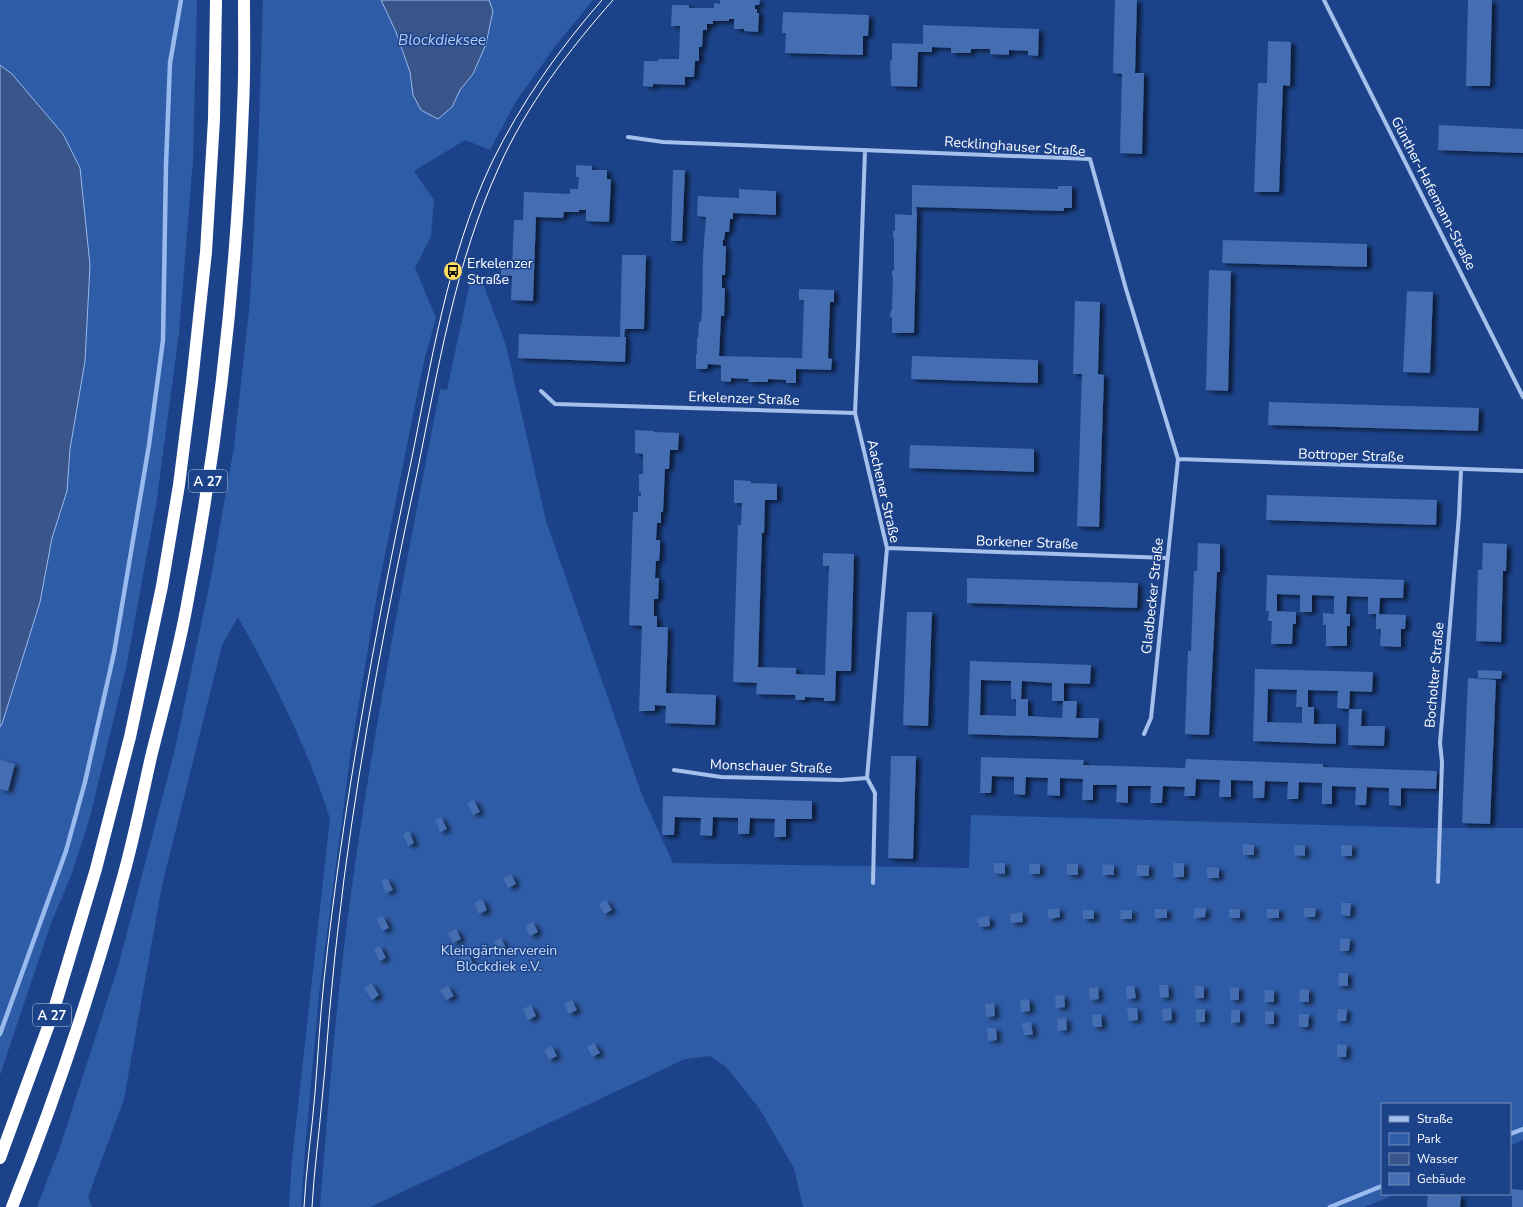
<svg xmlns="http://www.w3.org/2000/svg" width="1523" height="1207" viewBox="0 0 1523 1207" font-family="'Nunito Sans',sans-serif">
	<defs>
		<filter id="shadow"><feDropShadow dx="4.5" dy="2.5" stdDeviation="2" flood-color="#0009"/></filter>
	</defs>
	<rect width="100%" height="100%" fill="#1c438a"/>
	<!-- green -->
	<path fill="#2f5ca7" d="M 0,0 L 197,0 L 193,160 L 179,333 L 156,505 L 126,668 L 90,817 L 72,873 L 50,926 L 0,1075 Z
		M 263,0 L 381,0 L 396,32 L 410,72 L 413,95 L 452,107 L 460,90 L 473,74 L 486,44 L 493,11 L 489,0 L 593,0 L 556,45 L 515,103 L 490,150 L 465,140 L 414,171 L 434,200 L 431,236 L 415,268 L 436,318 L 424,361 L 378,589 L 351,750 L 319,994 L 305,1150 L 301,1207 L 289,1207 L 292,1160 L 330,819 C 308,748 274,682 238,617 L 222,645 L 162,885 L 124,1099 L 88,1197 L 92,1207 L 37,1207 L 60,1147 L 118,967 L 175,749 L 211,577 L 234,447 L 250,301 L 258,154 Z
		M 470,282 L 484,286 L 506,345 L 546,521 L 642,795 L 673,863 L 969,868 L 971,815 L 1428,828 L 1523,828 L 1523,1140 L 1510,1146 L 1510,1104 L 1382,1104 L 1382,1194 L 1397,1194 L 1364,1207 L 803,1207 L 794,1168 L 759,1108 L 726,1067 L 710,1056 L 685,1059 L 370,1207 L 320,1207 C 328,1105 336,1002 350,901 C 373,729 407,559 440,389 L 447,390 Z"/>
	<!-- water -->
	<path fill="#395589" stroke="#99baee" d="M 381,0 L 489,0 L 493,11 L 486,44 L 473,74 L 460,90 L 452,107 L 438,119 L 421,110 L 413,95 L 410,72 L 396,32 Z
		M 0,65 L 12,74 L 63,134 L 80,168 L 90,265 L 85,361 L 70,449 L 67,491 L 52,538 L 40,602 L 2,724 L 0,727 Z"/>
	<g fill="none" stroke-linecap="round" stroke-linejoin="round">
		<!-- stream -->
		<path stroke="#99baee" stroke-width="4.5" d="M 0,1034 L 66,851 L 85,782 L 114,653 L 149,445 L 163,340 L 166,165 L 170,63 L 181,0
			M 1510,1134 L 1523,1129
			M 1330,1207 L 1382,1186"/>
	</g>
	<!-- building -->
	<path fill="#446db2" fill-rule="evenodd" filter="url(#shadow)" d="M 720,0 L 760,0 L 759,5 L 755,5 L 755,9 L 757,9 L 757,13 L 759,13 L 758,32 L 744,31 L 744,29 L 734,29 L 734,19 L 729,19 L 729,21 L 713,21 L 713,24 L 707,24 L 707,30 L 703,30 L 702,47 L 699,47 L 699,61 L 695,61 L 694,77 L 685,77 L 685,85 L 653,84 L 653,87 L 643,86 L 644,61 L 658,61 L 658,59 L 679,59 L 680,26 L 671,26 L 672,5 L 689,5 L 689,8 L 714,8 L 714,3 L 720,4 Z
		M 1115,0 L 1137,0 L 1135,73 L 1144,73 L 1142,154 L 1120,153 L 1122,74 L 1113,73 Z
		M 1468,0 L 1492,0 L 1490,86 L 1466,86 Z
		M 783,12 L 869,15 L 868,36 L 863,36 L 863,55 L 785,53 L 786,33 L 782,33 Z
		M 923,25 L 1039,29 L 1038,56 L 1028,55 L 1028,51 L 1009,50 L 1009,55 L 990,54 L 990,49 L 971,49 L 971,53 L 951,53 L 951,48 L 932,47 L 932,52 L 918,52 L 917,87 L 891,86 L 890,60 L 892,61 L 892,43 L 923,44 Z
		M 1268,41 L 1291,42 L 1290,86 L 1283,85 L 1279,192 L 1254,192 L 1258,83 L 1267,83 Z
		M 1439,125 L 1523,129 L 1523,153 L 1438,150 Z
		M 576,165 L 592,166 L 592,170 L 607,170 L 607,179 L 611,179 L 609,222 L 586,221 L 586,210 L 579,210 L 579,212 L 564,212 L 563,218 L 536,217 L 533,301 L 511,300 L 512,276 L 501,275 L 501,268 L 512,269 L 514,220 L 523,220 L 524,192 L 570,194 L 570,189 L 578,189 L 579,177 L 576,177 Z
		M 673,170 L 685,170 L 682,241 L 671,241 Z
		M 912,185 L 1058,189 L 1058,186 L 1072,186 L 1072,208 L 1064,208 L 1064,211 L 916,207 L 917,215 L 914,333 L 892,333 L 892,317 L 890,317 L 891,310 L 892,310 L 893,277 L 892,277 L 892,270 L 894,271 L 894,238 L 893,238 L 893,231 L 895,231 L 895,214 L 912,215 Z
		M 739,189 L 776,191 L 776,215 L 733,213 L 733,219 L 730,219 L 729,232 L 725,232 L 724,240 L 723,240 L 723,246 L 726,246 L 725,275 L 722,275 L 722,288 L 725,288 L 724,316 L 721,316 L 719,356 L 802,358 L 804,300 L 799,300 L 799,289 L 834,290 L 834,302 L 830,302 L 828,358 L 832,359 L 831,370 L 796,369 L 796,383 L 786,383 L 786,380 L 768,379 L 768,382 L 748,382 L 749,379 L 731,378 L 731,382 L 721,381 L 721,365 L 708,364 L 707,369 L 696,369 L 696,354 L 697,354 L 697,338 L 698,338 L 699,322 L 701,322 L 702,311 L 703,257 L 706,217 L 697,216 L 698,196 L 739,198 Z
		M 1223,240 L 1367,244 L 1367,267 L 1222,263 Z
		M 622,255 L 646,255 L 644,329 L 625,329 L 624,337 L 626,337 L 625,362 L 518,358 L 519,334 L 620,337 Z
		M 1209,270 L 1231,271 L 1228,391 L 1206,390 Z
		M 1407,291 L 1433,292 L 1430,373 L 1403,372 Z
		M 1075,301 L 1100,302 L 1098,374 L 1104,375 L 1099,527 L 1077,526 L 1082,374 L 1073,374 Z
		M 912,356 L 1038,360 L 1038,383 L 911,379 Z
		M 1269,402 L 1479,408 L 1478,431 L 1268,425 Z
		M 635,430 L 654,431 L 654,432 L 679,433 L 678,450 L 670,450 L 669,469 L 665,469 L 663,512 L 661,512 L 661,523 L 657,523 L 656,540 L 660,540 L 660,550 L 659,561 L 656,561 L 655,578 L 659,578 L 658,599 L 654,599 L 654,616 L 657,616 L 657,627 L 668,627 L 666,693 L 716,695 L 715,725 L 665,723 L 666,706 L 655,705 L 655,711 L 639,711 L 642,626 L 629,625 L 633,512 L 638,512 L 638,496 L 641,496 L 641,492 L 639,491 L 639,474 L 643,474 L 643,454 L 635,453 Z
		M 910,445 L 1034,449 L 1034,472 L 909,468 Z
		M 734,480 L 751,481 L 751,483 L 777,484 L 777,500 L 765,500 L 764,533 L 762,533 L 758,667 L 796,668 L 796,674 L 825,675 L 829,566 L 823,566 L 823,553 L 854,554 L 851,671 L 836,671 L 835,701 L 824,701 L 824,698 L 805,697 L 805,700 L 796,700 L 795,695 L 756,694 L 757,683 L 733,682 L 738,525 L 741,525 L 742,503 L 734,503 Z
		M 1267,495 L 1437,500 L 1436,525 L 1266,520 Z
		M 1198,543 L 1220,544 L 1220,572 L 1217,572 L 1209,735 L 1185,734 L 1188,651 L 1191,651 L 1194,571 L 1197,571 Z
		M 1483,543 L 1507,544 L 1506,571 L 1503,571 L 1501,642 L 1476,641 L 1478,570 L 1482,570 Z
		M 1267,575 L 1404,580 L 1403,598 L 1380,598 L 1379,614 L 1406,615 L 1405,629 L 1401,629 L 1401,647 L 1380,646 L 1381,629 L 1376,629 L 1376,614 L 1368,614 L 1368,597 L 1347,596 L 1346,614 L 1350,614 L 1350,626 L 1347,626 L 1347,646 L 1326,646 L 1326,625 L 1323,625 L 1323,613 L 1334,614 L 1334,596 L 1312,595 L 1312,612 L 1300,612 L 1300,595 L 1277,594 L 1277,611 L 1296,612 L 1296,624 L 1293,624 L 1292,644 L 1271,644 L 1272,621 L 1268,621 L 1269,611 L 1266,611 Z
		M 967,578 L 1138,583 L 1137,608 L 967,603 Z
		M 907,612 L 932,612 L 928,726 L 903,725 Z
		M 970,661 L 1091,665 L 1090,684 L 1064,683 L 1064,701 L 1052,701 L 1052,683 L 1022,681 L 1021,699 L 1028,699 L 1028,716 L 1062,718 L 1063,701 L 1077,701 L 1076,718 L 1099,718 L 1098,738 L 968,734 ZM 981,680 L 1011,681 L 1011,699 L 1016,699 L 1016,716 L 980,715 Z
		M 1255,669 L 1373,672 L 1372,692 L 1350,691 L 1349,709 L 1362,709 L 1361,726 L 1385,726 L 1384,746 L 1348,745 L 1349,709 L 1337,708 L 1338,691 L 1308,690 L 1308,707 L 1314,707 L 1314,724 L 1336,724 L 1336,744 L 1253,741 ZM 1268,689 L 1297,690 L 1296,707 L 1302,707 L 1302,723 L 1267,722 Z
		M 1478,670 L 1502,671 L 1501,679 L 1478,678 Z
		M 1468,678 L 1496,680 L 1490,824 L 1462,823 Z
		M 891,756 L 916,756 L 913,859 L 888,858 Z
		M 981,757 L 1084,760 L 1083,765 L 1185,768 L 1186,759 L 1323,764 L 1323,767 L 1437,771 L 1436,789 L 1401,788 L 1401,806 L 1389,805 L 1389,788 L 1367,787 L 1366,805 L 1355,805 L 1356,787 L 1332,786 L 1332,804 L 1322,804 L 1322,783 L 1299,782 L 1298,799 L 1287,799 L 1288,782 L 1265,781 L 1264,798 L 1253,798 L 1253,781 L 1231,780 L 1231,797 L 1219,797 L 1220,780 L 1196,779 L 1195,796 L 1184,796 L 1185,787 L 1163,786 L 1162,803 L 1150,803 L 1151,786 L 1128,786 L 1128,803 L 1116,802 L 1117,785 L 1093,785 L 1093,800 L 1082,800 L 1083,779 L 1060,778 L 1060,796 L 1047,795 L 1048,778 L 1026,777 L 1025,795 L 1014,794 L 1014,777 L 992,776 L 991,793 L 980,793 Z
		M 0,760 L 15,764 L 8,791 L 0,789 Z
		M 663,796 L 812,801 L 812,819 L 786,819 L 786,837 L 774,837 L 775,819 L 750,818 L 749,834 L 738,834 L 738,818 L 713,817 L 712,836 L 700,835 L 701,818 L 675,817 L 674,835 L 662,835 Z
		M 474,800 L 480,812 L 473,815 L 467,803 Z
		M 441,817 L 447,829 L 440,832 L 435,820 Z
		M 409,831 L 414,843 L 408,846 L 403,834 Z
		M 1243,844 L 1254,845 L 1254,855 L 1243,855 Z
		M 1294,845 L 1305,845 L 1305,856 L 1294,855 Z
		M 1341,845 L 1352,845 L 1352,856 L 1341,856 Z
		M 994,863 L 1005,863 L 1005,874 L 994,873 Z
		M 1173,863 L 1184,863 L 1184,877 L 1173,877 Z
		M 1029,864 L 1040,864 L 1040,874 L 1029,874 Z
		M 1067,864 L 1078,864 L 1078,875 L 1067,875 Z
		M 1103,864 L 1114,865 L 1114,875 L 1102,875 Z
		M 1137,865 L 1149,865 L 1149,876 L 1137,876 Z
		M 1207,867 L 1219,868 L 1219,878 L 1207,878 Z
		M 511,874 L 516,884 L 508,888 L 503,878 Z
		M 387,878 L 393,890 L 386,893 L 381,881 Z
		M 482,899 L 487,910 L 479,914 L 474,903 Z
		M 606,900 L 612,910 L 604,914 L 599,904 Z
		M 1341,903 L 1351,903 L 1350,916 L 1341,915 Z
		M 1059,908 L 1060,917 L 1049,919 L 1047,910 Z
		M 1194,908 L 1206,908 L 1205,917 L 1194,918 Z
		M 1304,908 L 1316,908 L 1315,917 L 1304,917 Z
		M 1155,909 L 1167,909 L 1167,918 L 1155,918 Z
		M 1229,909 L 1240,909 L 1240,918 L 1229,918 Z
		M 1267,909 L 1279,909 L 1279,918 L 1267,918 Z
		M 1083,910 L 1094,910 L 1094,919 L 1083,919 Z
		M 1121,910 L 1132,910 L 1132,919 L 1120,919 Z
		M 1022,912 L 1023,922 L 1011,923 L 1010,914 Z
		M 383,916 L 389,928 L 382,931 L 377,919 Z
		M 989,916 L 990,926 L 979,927 L 977,918 Z
		M 533,922 L 538,932 L 530,936 L 525,926 Z
		M 456,929 L 461,939 L 453,943 L 448,933 Z
		M 501,938 L 506,948 L 498,952 L 493,942 Z
		M 1340,938 L 1350,939 L 1349,951 L 1340,951 Z
		M 380,946 L 386,958 L 379,961 L 374,949 Z
		M 468,953 L 473,963 L 465,967 L 460,957 Z
		M 1339,973 L 1348,973 L 1348,986 L 1338,986 Z
		M 371,983 L 379,995 L 372,1000 L 364,989 Z
		M 1159,985 L 1168,985 L 1169,997 L 1160,998 Z
		M 448,986 L 454,996 L 446,1000 L 440,990 Z
		M 1126,986 L 1134,986 L 1136,998 L 1127,999 Z
		M 1195,986 L 1204,986 L 1204,998 L 1195,998 Z
		M 1098,987 L 1099,999 L 1090,1000 L 1089,988 Z
		M 1239,987 L 1239,1000 L 1230,1000 L 1230,988 Z
		M 1300,989 L 1309,990 L 1309,1002 L 1299,1002 Z
		M 1265,990 L 1274,990 L 1274,1002 L 1264,1002 Z
		M 1064,995 L 1065,1007 L 1056,1008 L 1055,996 Z
		M 1029,999 L 1030,1011 L 1021,1012 L 1020,1000 Z
		M 572,1000 L 577,1010 L 569,1014 L 564,1004 Z
		M 994,1003 L 995,1016 L 986,1017 L 985,1004 Z
		M 531,1005 L 536,1016 L 528,1020 L 523,1009 Z
		M 1127,1008 L 1137,1008 L 1138,1020 L 1129,1021 Z
		M 1171,1008 L 1172,1020 L 1163,1021 L 1162,1009 Z
		M 1196,1009 L 1205,1009 L 1205,1022 L 1196,1022 Z
		M 1338,1009 L 1347,1009 L 1346,1021 L 1337,1021 Z
		M 1231,1010 L 1240,1010 L 1240,1022 L 1231,1023 Z
		M 1265,1011 L 1274,1012 L 1274,1024 L 1265,1024 Z
		M 1101,1014 L 1102,1027 L 1093,1027 L 1092,1015 Z
		M 1299,1014 L 1309,1014 L 1308,1027 L 1299,1027 Z
		M 1066,1018 L 1067,1030 L 1058,1031 L 1057,1019 Z
		M 1031,1022 L 1033,1035 L 1024,1035 L 1022,1023 Z
		M 987,1028 L 996,1028 L 997,1040 L 988,1041 Z
		M 594,1043 L 600,1053 L 592,1057 L 587,1047 Z
		M 1337,1044 L 1347,1045 L 1346,1057 L 1337,1057 Z
		M 552,1046 L 557,1056 L 549,1060 L 544,1050 Z
		M 1512,1189 L 1523,1190 L 1523,1207 L 1512,1207 Z
		M 1428,1194 L 1461,1196 L 1460,1207 L 1427,1207 Z"/>
	<g fill="none" stroke-linecap="round" stroke-linejoin="round">
		<!-- street -->
		<path stroke="#a6c0ec" stroke-width="4" d="M 1324,0 L 1523,397
			M 628,137 L 663,142 L 1090,159 L 1126,289 L 1178,459 L 1151,718 L 1144,734
			M 865,150 L 858,346 L 855,413 L 887,548 L 867,778 L 875,793 L 873,883
			M 541,391 L 555,404 L 855,413
			M 1178,459 L 1523,471
			M 887,548 L 1167,558
			M 674,770 L 721,777 L 841,780 L 867,778
			M 1438,882 L 1442,762 L 1440,743 L 1459,515 L 1461,470"/>
		<!-- highway -->
		<path stroke="#fff" stroke-width="12" d="M 0,1158 L 52,1016 L 96,869 L 130,737 L 162,586 L 179,485 L 192,382 L 206,252 L 214,119 L 216,0
			M 12,1207 C 55,1100 92,989 123,877 C 134,838 142,797 151,757 C 164,704 179,652 188,599 C 219,437 237,271 243,106 C 245,71 244,35 244,0"/>
		<!-- tram -->
		<path stroke="#fff" stroke-width="1" d="M 304,1207 C 306,1169 312,1131 315,1093 C 318,1056 320,1017 324,980 C 343,807 374,637 410,467 C 431,365 447,257 492,162 C 521,103 559,49 602,0
			M 312,1207 C 314,1171 319,1135 322,1100 C 326,1062 328,1024 332,986 C 335,950 340,914 344,879 C 362,742 388,607 417,473 C 438,370 455,263 499,167 C 526,106 569,50 613,0"/>
	</g>
	<!-- icons -->
	<defs>
		<symbol id="bus-disc" viewBox="-11 -11 22 22"><circle r="9.5" fill="#fddd64" stroke="#1c438a"/><path d="M-5-6H5V4H4V6H2V4H-2V6H-4V4H-5ZM-3.5-4V0h7V-4ZM-3.5 1.2v1.5H-2V1.2ZM2 1.2v1.5H3.5V1.2Z" fill="#111"/></symbol>
	</defs>
	<g fill-rule="evenodd">
		<use href="#bus-disc" x="442" y="260" width="22" height="22"/>
	</g>
	<g text-anchor="middle" stroke-width="3" stroke-linejoin="round" paint-order="stroke">
		<!-- shield labels -->
		<g fill="#1c438a" stroke="#bbc7dc" stroke-width="1">
			<rect x="189" y="470" width="38" height="22" rx="3"/>
			<rect x="33" y="1004" width="38" height="22" rx="3"/>
		</g>
		<g font-size="13" font-weight="bold" fill="#fff">
			<text x="208" y="486">A 27</text>
			<text x="52" y="1020">A 27</text>
		</g>
		<!-- street labels -->
		<g font-size="14" fill="#fff" stroke="#1c438a">
			<text transform="translate(1015 146) rotate(4)" y="5">Recklinghauser Straße</text>
			<text transform="translate(1434 193) rotate(63)" y="5">Günther-Hafemann-Straße</text>
			<text transform="translate(744 398) rotate(2)" y="5">Erkelenzer Straße</text>
			<text transform="translate(1351 455) rotate(2)" y="5">Bottroper Straße</text>
			<text transform="translate(884 491) rotate(77)" y="5">Aachener Straße</text>
			<text transform="translate(1027 542) rotate(2)" y="5">Borkener Straße</text>
			<text transform="translate(1152 596) rotate(-84)" y="5">Gladbecker Straße</text>
			<text transform="translate(1434 675) rotate(-85)" y="5">Bocholter Straße</text>
			<text transform="translate(771 766) rotate(2)" y="5">Monschauer Straße</text>
		</g>
		<!-- poi labels -->
		<g font-size="14" fill="#fff" stroke="#1c438a" text-anchor="start">
			<text x="467" y="268">Erkelenzer<tspan x="467" dy="16">Straße</tspan></text>
		</g>
		<!-- park labels -->
		<g font-size="14" fill="#ccddf9" stroke="#1c438a">
			<text x="499" y="955">Kleingärtnerverein<tspan x="499" dy="16">Blockdiek e.V.</tspan></text>
		</g>
		<!-- water labels -->
		<g font-size="15" font-style="italic" fill="#b2cbf3" stroke="#1c438a">
			<text x="442" y="45">Blockdieksee</text>
		</g>
	</g>
	<!-- legend -->
	<rect x="1381" y="1103" width="130" height="92" fill="#1c438a" stroke="#778eb9"/>
	<rect x="1389" y="1116" width="20" height="6" fill="#a6c0ec" stroke="#778eb9"/>
	<text x="1417" y="1123" font-size="12" fill="#ffffff">Straße</text>
	<rect x="1389" y="1133" width="20" height="12" fill="#2f5ca7" stroke="#778eb9"/>
	<text x="1417" y="1143" font-size="12" fill="#ffffff">Park</text>
	<rect x="1389" y="1153" width="20" height="12" fill="#395589" stroke="#778eb9"/>
	<text x="1417" y="1163" font-size="12" fill="#ffffff">Wasser</text>
	<rect x="1389" y="1173" width="20" height="12" fill="#446db2" stroke="#778eb9"/>
	<text x="1417" y="1183" font-size="12" fill="#ffffff">Gebäude</text>
</svg>
